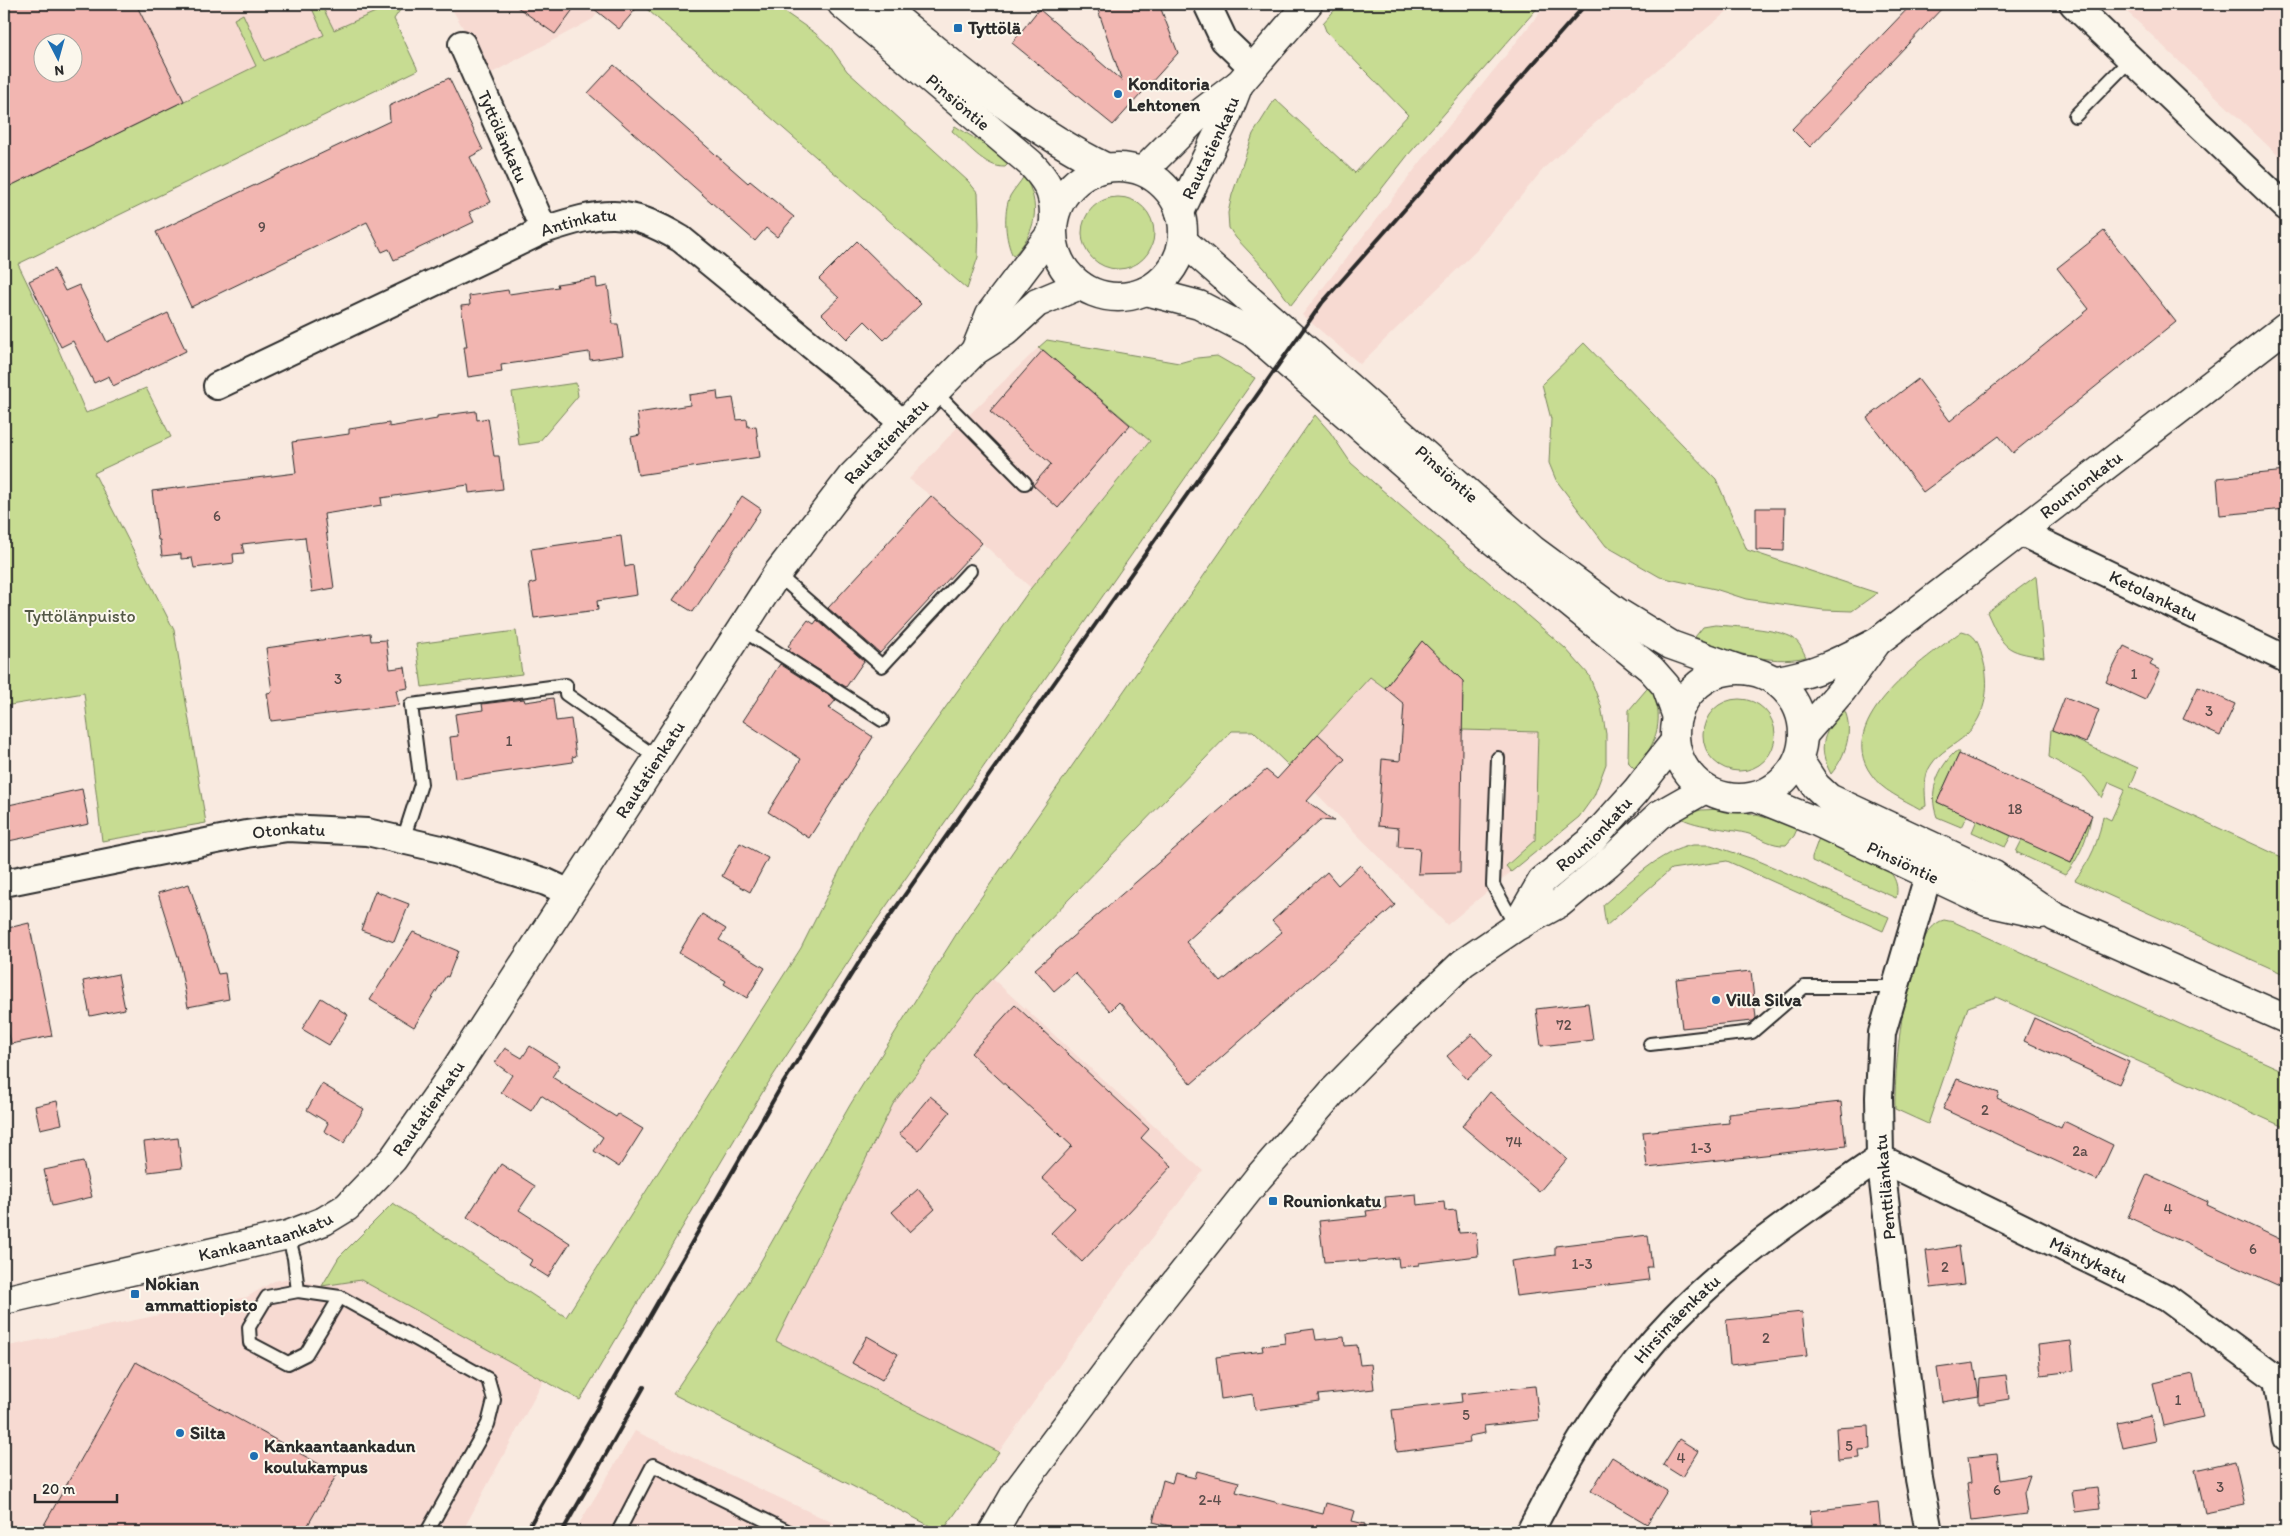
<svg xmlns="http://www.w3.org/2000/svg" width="2290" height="1536" font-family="Itim,sans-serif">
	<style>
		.built { fill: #f7dad2; fill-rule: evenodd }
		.green { fill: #c7dc92; stroke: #79845e }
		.building { fill: #f2b6b1; stroke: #2b2b2b; fill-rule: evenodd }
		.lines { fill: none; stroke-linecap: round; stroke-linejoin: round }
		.service-casing { stroke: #2b2b2b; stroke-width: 16 }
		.minor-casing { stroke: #2b2b2b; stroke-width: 30 }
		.tertiary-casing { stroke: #2b2b2b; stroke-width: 31 }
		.secondary-casing { stroke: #2b2b2b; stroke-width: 31 }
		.service { stroke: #fbf7ec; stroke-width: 12 }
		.minor { stroke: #fbf7ec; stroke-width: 26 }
		.tertiary { stroke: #fbf7ec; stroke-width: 28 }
		.secondary { stroke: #fbf7ec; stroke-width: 28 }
		.rail { stroke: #2b2b2b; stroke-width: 4 }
		.poi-dot { fill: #1f6fb2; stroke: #fbf7ec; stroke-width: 2 }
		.labels { text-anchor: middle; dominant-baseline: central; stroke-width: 4; stroke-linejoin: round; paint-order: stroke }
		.number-label { font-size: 15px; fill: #5d4e4c }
		.poi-label { font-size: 18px; font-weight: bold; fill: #2b2b2b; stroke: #fbf7ec; text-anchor: start }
		.street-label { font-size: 18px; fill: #2b2b2b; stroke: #fbf7ec }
		.park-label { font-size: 18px; fill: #525745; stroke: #fbf7ec }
	</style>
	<rect width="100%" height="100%" fill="#f9eae0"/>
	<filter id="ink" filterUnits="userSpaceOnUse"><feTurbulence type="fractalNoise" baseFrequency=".02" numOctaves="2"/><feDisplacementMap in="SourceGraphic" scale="10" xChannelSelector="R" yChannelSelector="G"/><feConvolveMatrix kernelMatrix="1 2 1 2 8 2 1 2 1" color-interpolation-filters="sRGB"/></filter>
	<g filter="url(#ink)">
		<g class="built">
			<path d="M 4,4 L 404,4 L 4,212 ZM 42,42 L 72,42 L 72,72 L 42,72 Z"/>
			<polygon points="449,4 605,4 593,19 490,74"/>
			<polygon points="1547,4 1736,4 1634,89 1545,167 1476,251 1360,364 1302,315 1436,142"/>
			<polygon points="2119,4 2286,4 2286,163"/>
			<polygon points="1038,348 1043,350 1150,441 1031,588 931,496 909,479 967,417"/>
			<polygon points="1422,641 1463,681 1462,730 1538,732 1535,840 1506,865 1511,872 1447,925 1289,766 1370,676 1385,688"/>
			<polygon points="993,979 1203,1171 1102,1304 999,1452 776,1341 893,1104 977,994"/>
			<polygon points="291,1278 322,1286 360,1279 544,1380 462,1532 4,1532 4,1347 247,1297 274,1281"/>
			<polygon points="635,1431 853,1532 574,1532"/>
		</g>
		<g class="green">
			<polygon points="310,4 321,4 334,30 380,10 377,4 404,4 394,19 418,70 18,264 50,330 86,413 146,388 171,437 94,473 174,630 206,823 102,841 84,693 4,706 4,189 256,66 234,19 243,14 264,61 324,35"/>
			<polygon points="641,4 773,4 815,33 830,47 847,71 968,181 978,193 979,223 978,257 967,289"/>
			<polygon points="1340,4 1541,4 1408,155 1291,305 1265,269 1236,238 1229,228 1228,213 1232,195 1253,134 1275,99 1355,173 1408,115 1326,31 1323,23"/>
			<path d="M 955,126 L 1005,157 L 1012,160 L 1005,167 C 985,168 966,143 952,131 Z"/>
			<path d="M 1024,176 C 1042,204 1036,234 1013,256 C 1005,240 1003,213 1010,196 C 1014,189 1020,183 1024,176 Z"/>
			<circle cx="1118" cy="233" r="36"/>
			<polygon points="1047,340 1179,363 1197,358 1217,356 1255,378 864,938 765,1088 580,1400 361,1280 322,1286 339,1257 393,1203 566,1317 801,948 865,820 1031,588 1150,441 1043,350 1038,348"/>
			<polygon points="1584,343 1716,479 1747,550 1877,593 1852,611 1823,610 1746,599 1715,589 1660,577 1606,546 1556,480 1549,463 1551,419 1542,384"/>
			<polygon points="576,383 578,396 539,442 519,445 512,392"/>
			<polygon points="1315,415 1330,432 1351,463 1565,648 1589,675 1601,706 1606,734 1606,764 1594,796 1579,817 1511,872 1506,866 1535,840 1538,732 1462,730 1463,681 1422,641 1385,688 1370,677 1289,766 1253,731 1232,731 977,994 893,1104 776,1341 999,1452 942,1532 673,1394 754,1273 850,1105 962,925"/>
			<path d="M 2036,576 L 2044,657 C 2005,652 2003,648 1987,612 Z"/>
			<path d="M 1715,625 C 1731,626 1780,629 1793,638 C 1800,643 1802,649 1806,657 C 1768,666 1729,651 1695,637 L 1703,627 Z"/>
			<polygon points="516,631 522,674 422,687 416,644"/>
			<path d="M 1962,631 C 1976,634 1979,644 1982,656 C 1991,683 1987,715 1966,735 C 1954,746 1940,751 1931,765 C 1923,776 1925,793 1926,806 L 1920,809 C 1903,799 1882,791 1871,774 C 1832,720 1927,657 1962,631 Z"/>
			<path d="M 1651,684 C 1665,720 1658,740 1636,770 L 1629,763 L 1628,758 L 1629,710 Z"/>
			<circle cx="1739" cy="735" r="36"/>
			<path d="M 1844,709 C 1854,730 1846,756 1831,774 C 1816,746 1824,731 1844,709 Z"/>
			<path d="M 2051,729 L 2138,768 L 2130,787 L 2286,859 L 2286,975 L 2075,880 C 2092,858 2098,843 2103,816 L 2111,820 L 2125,789 L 2109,782 L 2102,798 L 2085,777 L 2049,757 Z"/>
			<path d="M 1955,752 L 1960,752 L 1937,802 L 1967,815 L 1961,827 L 1937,817 C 1928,793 1937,769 1955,752 Z"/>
			<path d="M 1723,809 L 1753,814 L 1798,827 L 1794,836 L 1786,845 C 1772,846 1762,838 1749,834 C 1732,829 1688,826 1679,816 L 1701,810 Z"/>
			<path d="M 2091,818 C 2087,839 2079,859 2065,875 L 2016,852 L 2022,840 L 2071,863 Z"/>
			<polygon points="1977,820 2011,836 2005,847 1972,832"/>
			<path d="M 1820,835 C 1836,843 1885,862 1893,876 C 1897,883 1898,890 1896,898 L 1812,861 L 1812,857 Z"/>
			<path d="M 1693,845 L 1711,845 L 1759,861 L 1889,917 L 1883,931 L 1727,861 L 1671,869 L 1606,926 L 1603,905 C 1629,883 1659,851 1693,845 Z"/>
			<path d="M 1944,920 L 1954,922 L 2286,1072 L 2286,1128 L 1996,997 L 1968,1007 L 1928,1124 L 1895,1109 C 1894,1074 1904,929 1944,920 Z"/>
		</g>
		<g class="building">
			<path d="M 4,4 L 136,4 L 184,101 L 4,189 ZM 42,42 L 72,42 L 72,72 L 42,72 Z"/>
			<polygon points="513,4 577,4 555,34"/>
			<polygon points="588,4 640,4 619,29"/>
			<polygon points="1096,4 1159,4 1178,53 1113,125 1012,43 1039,9 1122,81"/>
			<polygon points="1912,4 1946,4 1810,147 1792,129"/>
			<polygon points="614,65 748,183 750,181 794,217 777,237 766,228 755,241 588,93"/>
			<polygon points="449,78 483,150 470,157 491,202 469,212 474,222 394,260 389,249 382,252 367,222 191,307 156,232 390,121 389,106"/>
			<polygon points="2104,231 2176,322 2013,453 1999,436 1923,492 1867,418 1918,379 1950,421 2089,309 2057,268"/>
			<polygon points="857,241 921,304 884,340 865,321 847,339 822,314 839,298 819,279"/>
			<polygon points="54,269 65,291 79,285 107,342 168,313 186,351 113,386 109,376 94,383 73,341 61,347 29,281"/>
			<polygon points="596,278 597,288 608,286 613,324 618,324 623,355 590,360 589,352 501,365 502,372 468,377 464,347 467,347 461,306 470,305 469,296 508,290 509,294 558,287 557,284"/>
			<polygon points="1043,350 1130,425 1058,508 1033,485 1051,464 990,411"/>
			<polygon points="717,391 718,400 733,398 737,420 747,419 748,427 756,426 760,457 638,475 631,437 640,435 637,413 690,405 689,395"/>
			<polygon points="476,411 477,420 488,418 494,456 499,456 503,489 469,493 468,485 381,498 382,505 324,514 334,588 312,592 305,537 242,544 244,553 233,554 234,563 194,568 192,558 181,559 181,554 162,556 160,540 158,540 152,491 296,473 292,442 349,434 349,429 389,423 389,427 437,419 437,416"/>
			<polygon points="2286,471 2286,509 2220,515 2217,478"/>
			<polygon points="742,496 761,509 693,612 673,600"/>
			<polygon points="931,496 982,543 880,653 828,608"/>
			<polygon points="1756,508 1785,508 1784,551 1756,550"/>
			<polygon points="621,536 625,567 633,565 637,595 597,601 598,610 534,618 529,584 536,582 531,549"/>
			<polygon points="808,620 814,624 817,620 864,661 846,687 789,651 791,648 788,646"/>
			<polygon points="370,633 371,641 386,640 390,669 405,667 408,688 396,690 399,705 271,721 267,693 272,692 266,648"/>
			<polygon points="1422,641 1463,681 1460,873 1418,874 1420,848 1398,847 1399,828 1378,826 1382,759 1400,761 1404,704 1385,688"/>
			<polygon points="2124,646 2153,660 2150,665 2160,670 2145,700 2106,682"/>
			<polygon points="780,664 836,700 829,708 873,737 809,838 768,812 801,759 743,721"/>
			<polygon points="2198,687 2235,704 2220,736 2183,719"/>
			<polygon points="2065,697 2099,710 2086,743 2052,730"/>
			<polygon points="553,698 556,721 571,719 576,756 572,757 573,762 455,779 450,737 458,736 455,714 483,710 482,704 524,699 525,702"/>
			<polygon points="1318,734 1345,759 1307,801 1334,821 1320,820 1186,942 1221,982 1282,932 1272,921 1327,872 1338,885 1360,865 1395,905 1191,1084 1119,1002 1110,1011 1075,973 1054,991 1035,969 1266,770 1277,779"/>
			<polygon points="1959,754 2092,815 2071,863 1937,802"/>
			<polygon points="82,789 89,824 4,842 4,806"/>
			<polygon points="740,843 768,858 750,892 722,876"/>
			<polygon points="189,884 218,974 225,973 229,999 188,1007 179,960 158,893"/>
			<polygon points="375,891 409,904 394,942 361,930"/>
			<polygon points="702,914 726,929 719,940 765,968 747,998 724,984 726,981 679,953"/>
			<polygon points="29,923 52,1036 11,1044 4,1009 4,929"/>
			<polygon points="413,932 458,951 448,977 446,976 414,1027 370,1000"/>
			<polygon points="1751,971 1756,1018 1753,1021 1682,1028 1676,979"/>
			<polygon points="118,974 125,1009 90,1016 83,981"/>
			<polygon points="321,998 348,1015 329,1045 302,1029"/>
			<polygon points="1588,1003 1593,1040 1541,1046 1536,1009"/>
			<polygon points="1015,1005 1149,1129 1141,1138 1172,1166 1082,1262 1051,1233 1075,1208 1042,1178 1072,1146 971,1053"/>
			<polygon points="2034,1018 2129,1062 2119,1084 2024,1041"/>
			<polygon points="1472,1034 1492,1056 1467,1079 1447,1056"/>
			<polygon points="530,1046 560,1065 552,1077 616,1117 618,1114 643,1129 619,1167 594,1151 603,1137 541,1095 531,1111 501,1092 512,1075 495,1063 505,1048 522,1058"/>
			<polygon points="1957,1079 1999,1093 1997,1098 2061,1128 2064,1121 2113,1145 2097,1180 1943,1109"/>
			<polygon points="322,1084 364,1109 344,1143 324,1131 328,1123 307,1110"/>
			<polygon points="1490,1092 1567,1159 1539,1192 1462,1126"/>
			<polygon points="930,1096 950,1112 919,1150 899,1134"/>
			<polygon points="57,1101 62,1124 40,1129 35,1106"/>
			<polygon points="1841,1102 1846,1146 1647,1168 1643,1132 1729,1123 1728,1114"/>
			<polygon points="178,1138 182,1168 148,1172 144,1142"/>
			<polygon points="83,1162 92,1197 52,1206 44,1170"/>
			<polygon points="501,1164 535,1186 519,1210 570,1243 548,1277 529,1265 532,1260 467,1217"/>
			<polygon points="2147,1174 2208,1202 2207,1205 2286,1242 2286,1289 2128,1217"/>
			<polygon points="918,1189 935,1209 910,1232 892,1212"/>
			<polygon points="1416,1194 1417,1205 1444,1202 1445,1211 1456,1210 1459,1233 1476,1232 1478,1256 1419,1263 1419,1265 1399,1267 1398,1258 1359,1262 1359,1260 1324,1262 1319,1221 1367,1216 1366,1211 1386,1208 1385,1197"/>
			<polygon points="1648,1235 1652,1267 1647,1267 1649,1280 1516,1296 1511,1261 1555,1255 1555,1246"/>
			<polygon points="1959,1246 1964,1284 1931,1288 1926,1251"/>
			<polygon points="1802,1312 1807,1356 1730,1365 1726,1320"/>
			<polygon points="1314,1329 1316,1340 1344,1337 1345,1346 1357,1345 1360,1365 1371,1364 1374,1389 1318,1395 1319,1401 1255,1410 1253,1394 1221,1399 1216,1357 1263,1351 1262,1346 1285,1343 1284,1333"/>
			<polygon points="867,1336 898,1354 882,1380 852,1363"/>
			<polygon points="2071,1341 2074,1371 2041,1375 2038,1345"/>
			<polygon points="136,1362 337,1474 304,1532 40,1532"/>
			<polygon points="1974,1363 1979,1396 1980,1378 2006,1375 2009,1399 1979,1404 1979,1396 1942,1402 1937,1368"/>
			<polygon points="2193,1374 2203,1417 2163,1426 2153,1383"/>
			<polygon points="1535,1386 1539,1420 1484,1426 1485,1433 1469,1436 1470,1443 1397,1452 1392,1410 1462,1402 1461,1394"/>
			<polygon points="2151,1416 2156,1441 2123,1448 2117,1423"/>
			<polygon points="1869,1426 1870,1449 1859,1450 1860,1458 1838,1460 1836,1428"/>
			<polygon points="1679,1439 1698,1451 1682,1477 1663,1465"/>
			<polygon points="1997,1454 2000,1480 2030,1475 2024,1493 2027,1514 1972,1521 1967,1484 1971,1483 1968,1457"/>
			<polygon points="1612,1457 1667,1491 1647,1524 1591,1491"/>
			<polygon points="2235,1461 2245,1505 2205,1513 2195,1470"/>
			<polygon points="1197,1471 1239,1482 1236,1492 1263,1499 1323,1514 1326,1503 1355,1511 1352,1521 1365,1524 1364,1532 1193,1532 1153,1522 1163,1480 1172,1483 1175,1473 1195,1478"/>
			<polygon points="2097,1488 2100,1509 2075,1512 2072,1491"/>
			<polygon points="1878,1503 1881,1532 1813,1532 1810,1511"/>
		</g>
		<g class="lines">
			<g class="service-casing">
				<g id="service">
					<polyline points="2075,116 2131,59"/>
					<polyline points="935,392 1025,483"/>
					<polyline points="777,574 882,666 970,571"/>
					<polyline points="741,629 882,720"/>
					<polyline points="1498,758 1493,885 1516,927"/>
					<polyline points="403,840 421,784 411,705 566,685 566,694 657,758"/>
					<polyline points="1650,1044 1752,1032 1804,987 1894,987"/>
					<polyline points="288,1235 294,1258 298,1291 340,1297 488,1379 494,1400 488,1424 427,1532"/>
					<polyline points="298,1291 267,1297 249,1327 250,1343 288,1363 306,1354 340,1297"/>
					<polyline points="618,1532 653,1465 789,1532"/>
				</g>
			</g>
			<g class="minor-casing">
				<g id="minor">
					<polyline points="1207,4 1224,40 1252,67"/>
					<polyline points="2073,4 2286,207"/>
					<path id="s1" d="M 462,44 L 544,230"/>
					<path id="s2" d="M 217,386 L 544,230 C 602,211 626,206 681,239 L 867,391 L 903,424"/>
					<path id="s3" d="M 2020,532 L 2286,659"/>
					<path id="s4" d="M 4,883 L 246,834 L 288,828 L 367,832 L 441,849 L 546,882 L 570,893"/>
					<path id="s5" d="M 1880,1158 L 2167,1298 L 2277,1379 L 2286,1383"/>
					<polyline points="2277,1379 2286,1438"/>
					<path id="s6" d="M 1530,1532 C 1568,1456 1614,1381 1674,1319 C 1734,1257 1809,1207 1880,1158"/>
					<polyline points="1929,1532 1919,1479 1880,1158 1879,1097 1882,1033 1928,876 1937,855"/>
				</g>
			</g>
			<g class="tertiary-casing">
				<g id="tertiary">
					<polyline points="1143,171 1203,111 1240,83 1308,4"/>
					<path id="s7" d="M 1180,212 L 1227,115 L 1239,84"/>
					<polyline points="975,351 990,314 1052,232"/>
					<path id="s8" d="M 4,1300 L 288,1235 L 324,1221 L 347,1207 L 393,1159 L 452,1075 L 777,574 L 852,476 L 975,351 L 1005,332 L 1037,303 L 1080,285"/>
				</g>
			</g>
			<g class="secondary-casing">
				<g id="secondary">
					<path id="s9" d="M 842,4 L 1030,163 C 1046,179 1054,192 1054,215"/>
					<path d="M 879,4 C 949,61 1023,127 1105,167"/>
					<circle cx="1118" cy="232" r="65"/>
					<path id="s10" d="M 1183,241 L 1533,550 L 1617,612 L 1671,645 L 1738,669"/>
					<polyline points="1146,291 1199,305 1253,333 1465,518 1651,669 1666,686 1677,717"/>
					<circle cx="1739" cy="734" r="64"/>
					<path id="s11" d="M 1776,680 C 1816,674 1842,660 1877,642 L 2286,327"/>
					<polyline points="1804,734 1843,689 1875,645"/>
					<polyline points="1799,760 1816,786 1829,798 1994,875 2055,917 2286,1019"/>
					<path id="s12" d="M 1756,797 L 1815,821 L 1987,902 L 2041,914"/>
					<path id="s13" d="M 1516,926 L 1542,881 L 1590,842 L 1636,791 L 1675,741"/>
					<polyline points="993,1532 1015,1494 1141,1326 1258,1178 1335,1089 1392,1031 1463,963 1516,927 1560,903 1608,863 1659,815 1705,789"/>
				</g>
			</g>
			<use href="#service" class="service"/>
			<use href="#minor" class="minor"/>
			<use href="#tertiary" class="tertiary"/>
			<use href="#secondary" class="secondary"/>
			<g class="rail">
				<polyline points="526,1532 782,1085 873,940 1322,303 1586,4"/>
				<polyline points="562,1532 644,1387"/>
			</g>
		</g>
	</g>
	<g class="poi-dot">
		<rect x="953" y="23" width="10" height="10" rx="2.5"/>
		<circle cx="1118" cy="94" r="5"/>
		<circle cx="1716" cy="1000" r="5"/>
		<rect x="1268" y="1196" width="10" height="10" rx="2.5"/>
		<rect x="130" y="1289" width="10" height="10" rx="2.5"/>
		<circle cx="180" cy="1433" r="5"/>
		<circle cx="254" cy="1456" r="5"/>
	</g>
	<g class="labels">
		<g class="number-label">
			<text x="262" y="227">9</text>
			<text x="217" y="516">6</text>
			<text x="2134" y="674">1</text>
			<text x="338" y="679">3</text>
			<text x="2209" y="711">3</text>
			<text x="509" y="741">1</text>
			<text x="2015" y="809">18</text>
			<text x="1564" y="1025">72</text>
			<text x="1985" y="1110">2</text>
			<text x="1514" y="1142">74</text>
			<text x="1701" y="1148">1-3</text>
			<text x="2080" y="1151">2a</text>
			<text x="2168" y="1209">4</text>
			<text x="2253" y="1249">6</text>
			<text x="1582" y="1264">1-3</text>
			<text x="1945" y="1267">2</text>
			<text x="1766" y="1338">2</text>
			<text x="2178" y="1400">1</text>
			<text x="1466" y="1415">5</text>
			<text x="1849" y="1446">5</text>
			<text x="1681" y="1458">4</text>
			<text x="2220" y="1487">3</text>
			<text x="1997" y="1490">6</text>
			<text x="1210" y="1500">2-4</text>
		</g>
		<g class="poi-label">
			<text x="968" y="28">Tyttölä</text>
			<text x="1128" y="84">Konditoria<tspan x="1128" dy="21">Lehtonen</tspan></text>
			<text x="1726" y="1000">Villa Silva</text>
			<text x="1283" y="1201">Rounionkatu</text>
			<text x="145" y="1284">Nokian<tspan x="145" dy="21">ammattiopisto</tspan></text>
			<text x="190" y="1433">Silta</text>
			<text x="264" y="1446">Kankaantaankadun<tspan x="264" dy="21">koulukampus</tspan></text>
		</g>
		<g class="street-label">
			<text stroke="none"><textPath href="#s9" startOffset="152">Pinsiöntie</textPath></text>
			<text stroke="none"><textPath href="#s1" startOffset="101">Tyttölänkatu</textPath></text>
			<text stroke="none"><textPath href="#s7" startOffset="71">Rautatienkatu</textPath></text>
			<text stroke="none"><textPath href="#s2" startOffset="398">Antinkatu</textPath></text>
			<text stroke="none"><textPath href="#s8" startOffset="1295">Rautatienkatu</textPath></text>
			<text stroke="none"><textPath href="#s10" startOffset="352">Pinsiöntie</textPath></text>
			<text stroke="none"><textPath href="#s11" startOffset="366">Rounionkatu</textPath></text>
			<text stroke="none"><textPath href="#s3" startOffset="148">Ketolankatu</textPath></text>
			<text stroke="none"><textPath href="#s8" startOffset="890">Rautatienkatu</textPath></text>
			<text stroke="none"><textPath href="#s4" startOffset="290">Otonkatu</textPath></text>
			<text stroke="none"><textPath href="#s13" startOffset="122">Rounionkatu</textPath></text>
			<text stroke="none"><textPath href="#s12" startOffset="161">Pinsiöntie</textPath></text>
			<text stroke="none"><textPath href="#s8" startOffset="485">Rautatienkatu</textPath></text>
			<text transform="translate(1885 1187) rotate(-95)">Penttilänkatu</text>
			<text stroke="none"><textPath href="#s8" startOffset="269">Kankaantaankatu</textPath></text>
			<text stroke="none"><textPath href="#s5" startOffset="232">Mäntykatu</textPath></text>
			<text stroke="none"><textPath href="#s6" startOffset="260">Hirsimäenkatu</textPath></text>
		</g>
		<g class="park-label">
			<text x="80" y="616">Tyttölänpuisto</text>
		</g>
	</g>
	<rect width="2290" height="1536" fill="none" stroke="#fbf7ec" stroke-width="20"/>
	<rect x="10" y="10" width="2270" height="1516" fill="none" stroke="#2b2b2b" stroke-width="2" filter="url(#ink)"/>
	<g transform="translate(58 58) rotate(174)"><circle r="24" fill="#fbf7ec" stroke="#a8a59f"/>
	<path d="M0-4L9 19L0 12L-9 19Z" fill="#1f6fb2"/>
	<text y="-8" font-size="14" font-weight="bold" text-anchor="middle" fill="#2b2b2b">N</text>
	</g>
	<path d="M35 1494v8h82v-8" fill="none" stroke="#2b2b2b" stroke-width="2.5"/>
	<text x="42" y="1494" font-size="15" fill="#2b2b2b" stroke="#fbf7ec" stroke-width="4" paint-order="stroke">20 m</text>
</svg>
